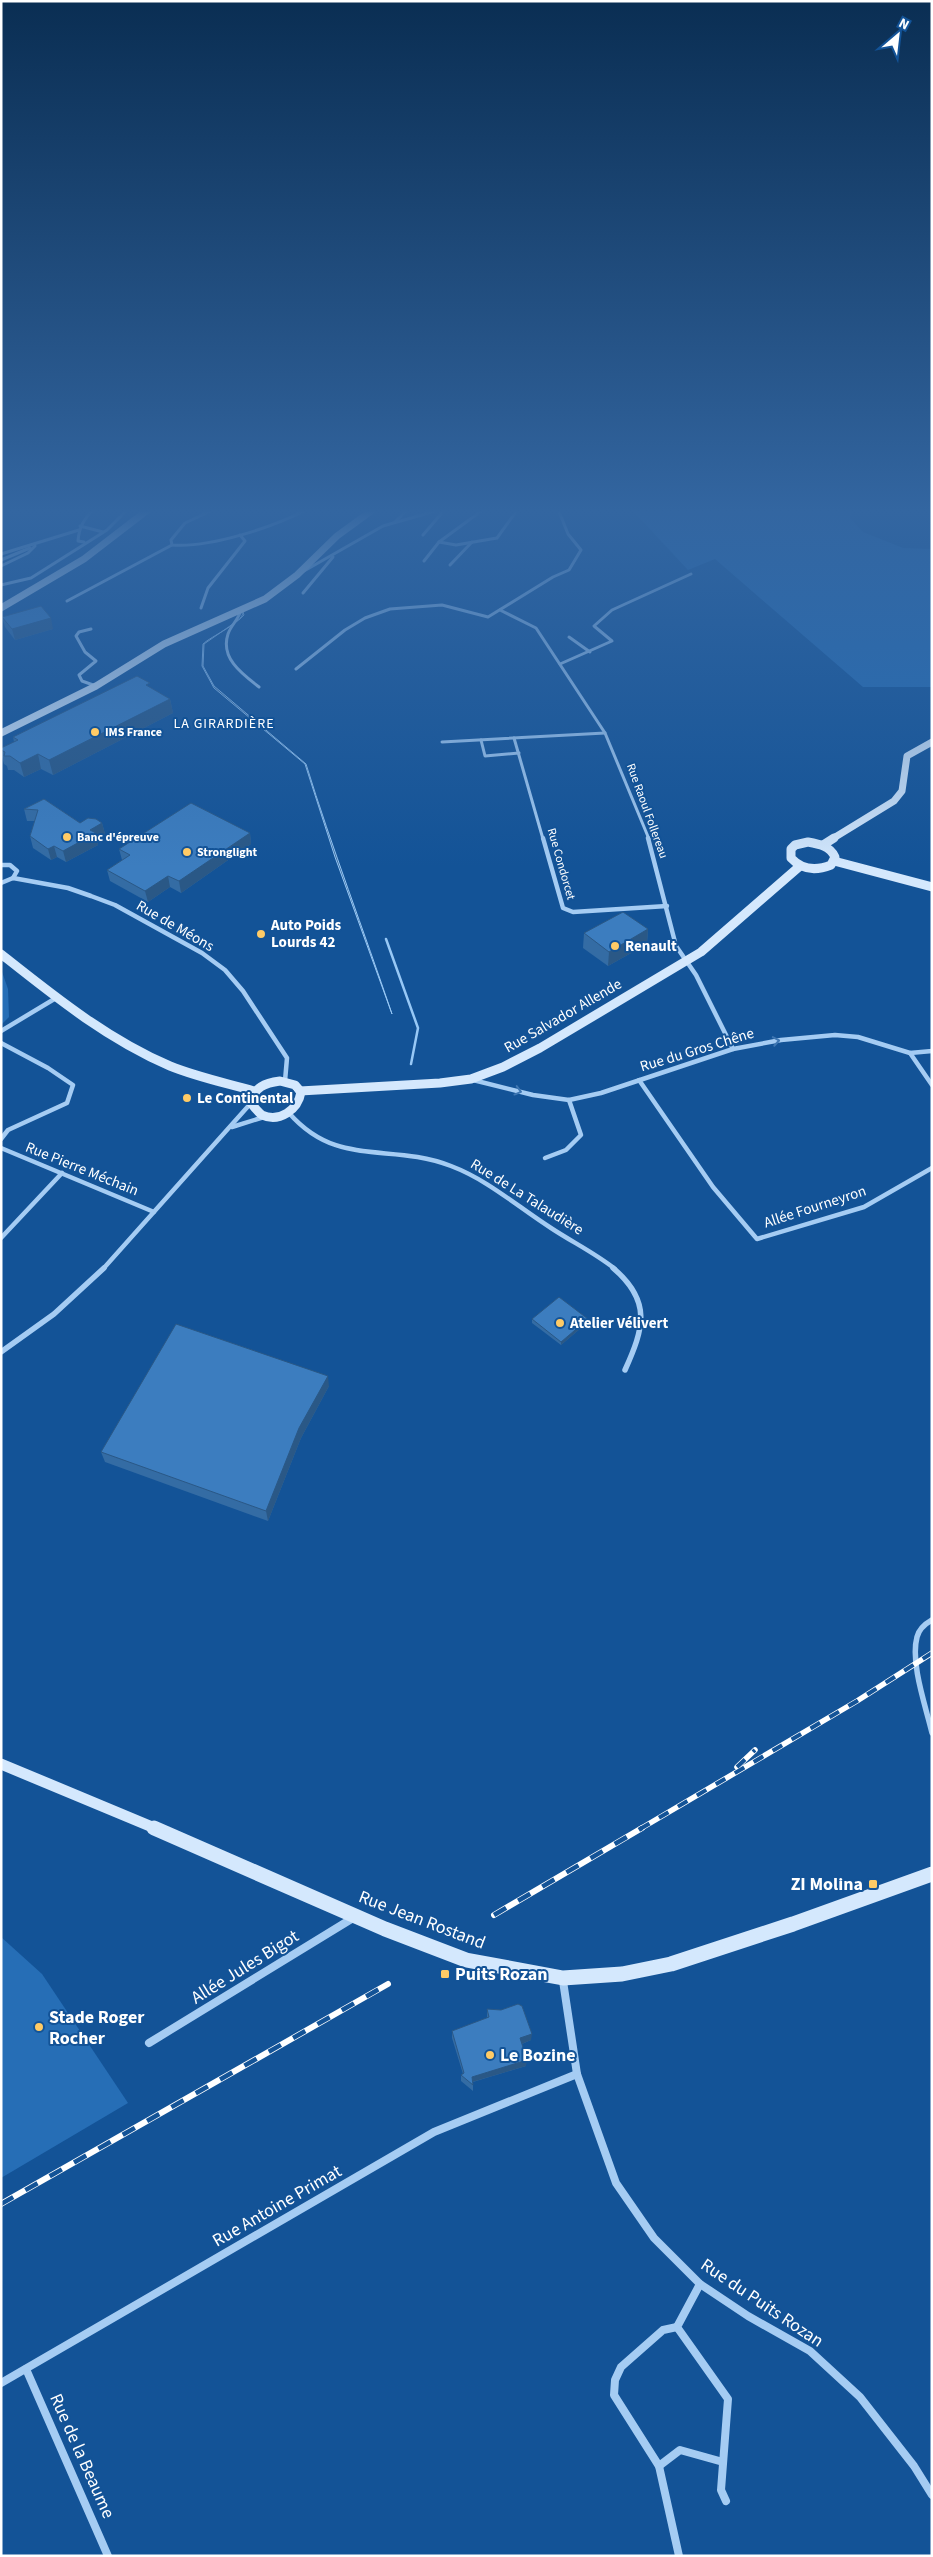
<svg xmlns="http://www.w3.org/2000/svg" width="933" height="2557" font-family="'Source Sans 3',sans-serif">
	<style>
		.green { fill: #266eb6 }
		.water { fill: #376597; stroke: #97c8f6 }
		.lines { fill: none; stroke-linecap: round; stroke-linejoin: round }
		.stream { stroke: #97c8f6; stroke-width: 2.5 }
		.street-far3 { stroke: #a5ccf3; stroke-width: 3 }
		.street-far2 { stroke: #a5ccf3; stroke-width: 4.5 }
		.street-far1 { stroke: #a5ccf3; stroke-width: 5.5 }
		.street { stroke: #a5ccf3; stroke-width: 8 }
		.secondary-far3 { stroke: #d4e8fd; stroke-width: 7 }
		.secondary-far2 { stroke: #d4e8fd; stroke-width: 9 }
		.secondary-far1 { stroke: #d4e8fd; stroke-width: 11 }
		.secondary { stroke: #d4e8fd; stroke-width: 15 }
		.rail-far1-casing { stroke: #fff; stroke-width: 5.5 }
		.rail-casing { stroke: #fff; stroke-width: 6 }
		.rail-far1 { stroke: #135397; stroke-width: 4; stroke-dasharray: 11; stroke-linecap: butt }
		.rail { stroke: #135397; stroke-width: 4.5; stroke-dasharray: 14; stroke-linecap: butt }
		.wall { fill: #346ca4 }
		.shaded-wall { fill: #2a5886 }
		.building { fill: #3c7dbf; stroke: #2a5886 }
		.oneway { stroke: #3f77b3 }
		.poi-dot { fill: #ffcb66; stroke: #135397; stroke-width: 2 }
		.labels { text-anchor: middle; dominant-baseline: central; stroke-width: 4; stroke-linejoin: round; paint-order: stroke }
		.far-poi-label { font-size: 12px; font-weight: bold; fill: #fff; stroke: #135397; text-anchor: start }
		.far-street-label { font-size: 12px; fill: #fff; stroke: #135397 }
		.far-neighbourhood-label { font-size: 14px; letter-spacing: 1px; fill: #fff; stroke: #135397 }
		.poi-label { font-size: 15px; font-weight: bold; fill: #fff; stroke: #135397; text-anchor: start }
		.street-label { font-size: 15px; fill: #fff; stroke: #135397 }
		.near-poi-label { font-size: 18px; font-weight: bold; fill: #fff; stroke: #135397; text-anchor: start }
		.near-street-label { font-size: 18px; fill: #fff; stroke: #135397 }
	</style>
	<rect width="100%" height="100%" fill="#135397"/>
	<g class="green">
		<polygon points="631,509 853,509 850,518 863,532 903,548 932,549 932,687 863,687 715,559 688,570"/>
		<polygon points="1,969 8,989 9,1017 1,1025"/>
		<polygon points="1,1937 42,1974 128,2103 1,2178"/>
	</g>
	<path class="water" d="M 243,612 L 244,615 L 240,619 L 204,644 L 203,666 L 214,686 L 306,764 C 332,848 364,931 392,1014 L 335,857 L 305,764 L 214,688 L 202,666 L 203,644 C 211,636 243,623 243,612 Z"/>
	<g class="lines">
		<polyline class="stream" points="386,939 418,1028 411,1064"/>
		<g class="street-far3">
			<path d="M 215,509 L 185,523 L 171,540 L 172,545 C 210,548 274,527 308,509"/>
			<polyline points="395,522 408,509"/>
			<polyline points="80,526 103,532"/>
			<polyline points="423,535 441,514 440,509"/>
			<path d="M 84,542 L 78,541 C 79,527 84,519 94,509"/>
			<polyline points="439,542 456,545 497,538 518,509"/>
			<polyline points="1,554 79,530"/>
			<polyline points="1,560 30,548"/>
			<polyline points="424,561 439,542 484,509"/>
			<polyline points="450,565 472,542"/>
			<polyline points="1,566 28,553 35,546"/>
			<polyline points="304,571 383,526 442,509"/>
			<polyline points="1,585 31,578 107,530 128,509"/>
			<polyline points="303,593 333,557"/>
			<polyline points="67,601 172,545"/>
			<polyline points="201,608 208,588 245,541 240,535"/>
			<path d="M 241,610 C 239,619 231,625 228,634 C 220,658 242,674 259,687"/>
			<polyline points="500,610 536,628 605,733 649,839"/>
			<polyline points="91,629 79,632 76,636 85,652 96,661 79,675 82,681 96,686"/>
			<polyline points="569,637 590,652"/>
			<polyline points="560,664 612,641 594,626 612,610 691,574"/>
			<polyline points="296,669 345,630 365,618 390,609 442,605 488,617 553,577 569,570 581,550 568,534 558,509"/>
			<polyline points="514,738 543,839"/>
			<polyline points="481,740 485,756 519,753"/>
			<polyline points="442,742 605,733"/>
		</g>
		<g class="street-far2">
			<polyline points="543,838 563,908 573,912 667,906"/>
			<polyline points="648,838 676,946 696,975 733,1049"/>
			<polyline points="1,865 10,865 17,871 13,878"/>
			<polyline points="1,883 13,878 68,888 91,896 115,905 202,953 225,970 243,991 287,1058 285,1081"/>
			<polyline points="1,1031 56,998"/>
			<polyline points="1,1043 48,1068 73,1085 67,1103 8,1130 1,1139"/>
			<polyline points="910,1053 932,1085"/>
			<polyline points="473,1080 533,1095 569,1100 601,1093 733,1049 781,1040 835,1035 858,1037 910,1053 932,1051"/>
			<polyline points="639,1080 713,1187 757,1239 864,1207 932,1168"/>
			<path d="M 289,1113 C 338,1169 390,1142 451,1166 C 488,1180 518,1207 551,1228 C 572,1242 595,1253 615,1269"/>
			<polyline points="232,1127 264,1117"/>
			<polyline points="1,1148 154,1212"/>
			<polyline points="545,1158 566,1150 581,1135 569,1100"/>
			<polyline points="1,1238 62,1173"/>
			<polyline points="103,1269 251,1103"/>
		</g>
		<g class="street-far1">
			<path d="M 613,1268 C 652,1301 644,1328 625,1370"/>
			<polyline points="1,1352 54,1314 104,1268"/>
			<path d="M 932,1620 C 925,1624 919,1629 917,1637 C 910,1663 926,1707 932,1733"/>
		</g>
		<g class="street">
			<polyline points="563,1981 577,2074 616,2183 654,2238 700,2284 748,2316 810,2351 860,2397 914,2466 932,2495"/>
			<polyline points="149,2043 353,1918"/>
			<polyline points="700,2284 677,2327 728,2399 721,2490 726,2501"/>
			<polyline points="677,2327 663,2330 621,2367 615,2380 614,2395 659,2466 679,2556"/>
			<polyline points="26,2369 108,2556"/>
			<polyline points="1,2383 434,2132 577,2074"/>
			<polyline points="659,2466 680,2450 723,2462"/>
		</g>
		<g class="secondary-far3">
			<polyline points="1,608 84,559 149,509"/>
			<polyline points="1,733 96,686 164,644 265,599 297,575 337,536 374,509"/>
			<polyline points="832,839 894,801 902,791 907,756 932,742"/>
		</g>
		<g class="secondary-far2">
			<path d="M 808,842 C 819,844 830,846 835,857 L 831,865 C 816,871 802,870 791,858 L 791,849 L 795,845 Z"/>
			<polyline points="823,845 834,838"/>
			<polyline points="834,861 932,887"/>
			<path d="M 1,954 C 54,996 107,1039 170,1066 C 197,1077 226,1083 254,1091"/>
			<path d="M 280,1081 L 295,1085 L 301,1092 C 298,1110 279,1123 262,1115 C 258,1112 254,1107 251,1103 C 254,1087 265,1083 280,1081 Z"/>
			<polyline points="300,1091 440,1083 471,1079 503,1067 540,1048 701,952 800,866"/>
		</g>
		<polyline class="secondary-far1" points="1,1764 157,1829"/>
		<polyline class="secondary" points="154,1828 385,1929 466,1960 563,1978 622,1974 671,1964 793,1924 932,1874"/>
		<g class="rail-far1-casing">
			<g id="rail-far1">
				<polyline points="737,1767 755,1750"/>
				<polyline points="640,1829 857,1701 932,1653"/>
			</g>
		</g>
		<g class="rail-casing">
			<g id="rail">
				<polyline points="494,1915 642,1828"/>
				<polyline points="1,2204 388,1984"/>
			</g>
		</g>
		<use href="#rail-far1" class="rail-far1"/>
		<use href="#rail" class="rail"/>
	</g>
	<g class="wall">
		<polygon points="2,617 53,629 15,640 5,627"/>
		<polygon points="151,688 170,699 173,713 53,775 41,769 24,777 14,770 8,770 7,766 4,764 1,754 1,748 14,742 13,737"/>
		<polygon points="44,799 80,823 102,823 105,834 97,838 98,845 66,862 57,857 51,860 33,848 30,836 35,821 27,821 24,809"/>
		<polygon points="250,833 251,844 181,893 170,887 148,902 110,881 107,870 122,860 119,849"/>
		<polygon points="648,929 647,944 608,966 583,948 584,933"/>
		<polygon points="532,1319 588,1319 588,1322 561,1345 532,1323"/>
		<polygon points="329,1386 301,1438 268,1521 105,1462 101,1452"/>
		<polygon points="487,2009 531,2040 522,2044 526,2066 473,2082 473,2091 461,2081 461,2075 463,2074 452,2038 452,2031 487,2018"/>
	</g>
	<g class="shaded-wall">
		<polygon points="51,618 53,629 15,640 12,629"/>
		<polygon points="170,699 173,713 53,775 49,760"/>
		<polygon points="38,754 41,769 24,777 20,763"/>
		<polygon points="102,823 105,834 97,838 98,845 66,862 63,851 90,830"/>
		<polygon points="250,833 251,844 181,893 179,881"/>
		<polygon points="54,846 57,857 51,860 48,849"/>
		<polygon points="168,876 170,887 148,902 145,891"/>
		<polygon points="648,929 647,944 608,966 609,952"/>
		<polygon points="588,1319 588,1322 561,1345 561,1342"/>
		<polygon points="328,1376 329,1386 301,1438 268,1521 266,1511 299,1428"/>
		<polygon points="532,2034 531,2040 519,2045 520,2038"/>
		<polygon points="527,2060 526,2066 472,2082 472,2077"/>
	</g>
	<g class="building">
		<polygon points="41,606 51,618 12,629 2,617"/>
		<polygon points="137,676 150,683 146,685 170,699 49,760 38,754 20,763 10,756 4,756 5,752 1,750 1,748 18,740 13,737"/>
		<polygon points="44,799 80,823 88,818 96,819 102,823 90,830 96,833 63,851 54,846 48,849 30,836 38,810 24,809"/>
		<polygon points="191,803 250,833 179,881 168,876 145,891 107,870 130,855 119,849"/>
		<polygon points="623,912 648,929 609,952 584,933"/>
		<polygon points="559,1297 588,1319 561,1342 532,1319"/>
		<polygon points="176,1324 328,1376 299,1428 266,1511 101,1452"/>
		<polygon points="518,2004 522,2006 532,2034 520,2038 527,2060 472,2077 473,2085 461,2075 464,2073 452,2031 489,2017 487,2009 501,2010"/>
	</g>
	<defs><path id="oneway-chevron" d="M-2-3.5L2.5 0L-2 3.5" fill="none" stroke-width="1.6" stroke-linecap="round" stroke-linejoin="round" transform="scale(1.25)"/></defs>
	<g class="oneway">
		<use href="#oneway-chevron" transform="translate(776 1041) rotate(-10)"/>
		<use href="#oneway-chevron" transform="translate(518 1091) rotate(15)"/>
	</g>
	<linearGradient id="sky" x2="0" y2="1"><stop stop-color="#0a2e53"/><stop offset="0.59" stop-color="#3366a1"/><stop offset="1" stop-color="#3366a1" stop-opacity="0"/></linearGradient>
	<rect width="933" height="867" fill="url(#sky)"/>
	<g class="poi-dot">
		<circle cx="95" cy="732" r="5"/>
		<circle cx="67" cy="837" r="5"/>
		<circle cx="187" cy="852" r="5"/>
		<circle cx="261" cy="934" r="5"/>
		<circle cx="615" cy="946" r="5"/>
		<circle cx="187" cy="1098" r="5"/>
		<circle cx="560" cy="1323" r="5"/>
		<rect x="868" y="1879" width="10" height="10" rx="2.5"/>
		<rect x="440" y="1969" width="10" height="10" rx="2.5"/>
		<circle cx="39" cy="2027" r="5"/>
		<circle cx="490" cy="2055" r="5"/>
	</g>
	<g class="labels">
		<g class="far-poi-label">
			<text x="105" y="732">IMS France</text>
			<text x="77" y="837">Banc d'épreuve</text>
			<text x="197" y="852">Stronglight</text>
		</g>
		<g class="far-street-label">
			<text transform="translate(647 811) rotate(70)">Rue Raoul Follereau</text>
			<text transform="translate(561 864) rotate(74)">Rue Condorcet</text>
		</g>
		<g class="far-neighbourhood-label">
			<text x="224" y="724">LA GIRARDIÈRE</text>
		</g>
		<g class="poi-label">
			<text x="271" y="925">Auto Poids<tspan x="271" dy="17">Lourds 42</tspan></text>
			<text x="625" y="946">Renault</text>
			<text x="197" y="1098">Le Continental</text>
			<text x="570" y="1323">Atelier Vélivert</text>
		</g>
		<g class="street-label">
			<text transform="translate(175 926) rotate(30)">Rue de Méons</text>
			<text transform="translate(563 1016) rotate(-30)">Rue Salvador Allende</text>
			<text transform="translate(697 1050) rotate(-17)">Rue du Gros Chêne</text>
			<text transform="translate(82 1169) rotate(22)">Rue Pierre Méchain</text>
			<text transform="translate(527 1197) rotate(32)">Rue de La Talaudière</text>
			<text transform="translate(815 1207) rotate(-18)">Allée Fourneyron</text>
		</g>
		<g class="near-poi-label">
			<text x="863" y="1884" text-anchor="end">ZI Molina</text>
			<text x="455" y="1974">Puits Rozan</text>
			<text x="49" y="2017">Stade Roger<tspan x="49" dy="21">Rocher</tspan></text>
			<text x="500" y="2055">Le Bozine</text>
		</g>
		<g class="near-street-label">
			<text transform="translate(422 1920) rotate(21)">Rue Jean Rostand</text>
			<text transform="translate(245 1967) rotate(-32)">Allée Jules Bigot</text>
			<text transform="translate(277 2206) rotate(-30)">Rue Antoine Primat</text>
			<text transform="translate(762 2303) rotate(34)">Rue du Puits Rozan</text>
			<text transform="translate(82 2456) rotate(66)">Rue de la Beaume</text>
		</g>
	</g>
	<rect width="933" height="2557" fill="none" stroke="#ffffff" stroke-width="5"/>
	<g transform="translate(898 35) rotate(28)" stroke="#135397" stroke-width="4" paint-order="stroke">
	<path d="M0-4L9 19L0 12L-9 19Z" fill="#ffffff"/>
	<text y="-8" font-size="14" font-weight="bold" text-anchor="middle" fill="#ffffff">N</text>
	</g>
</svg>
